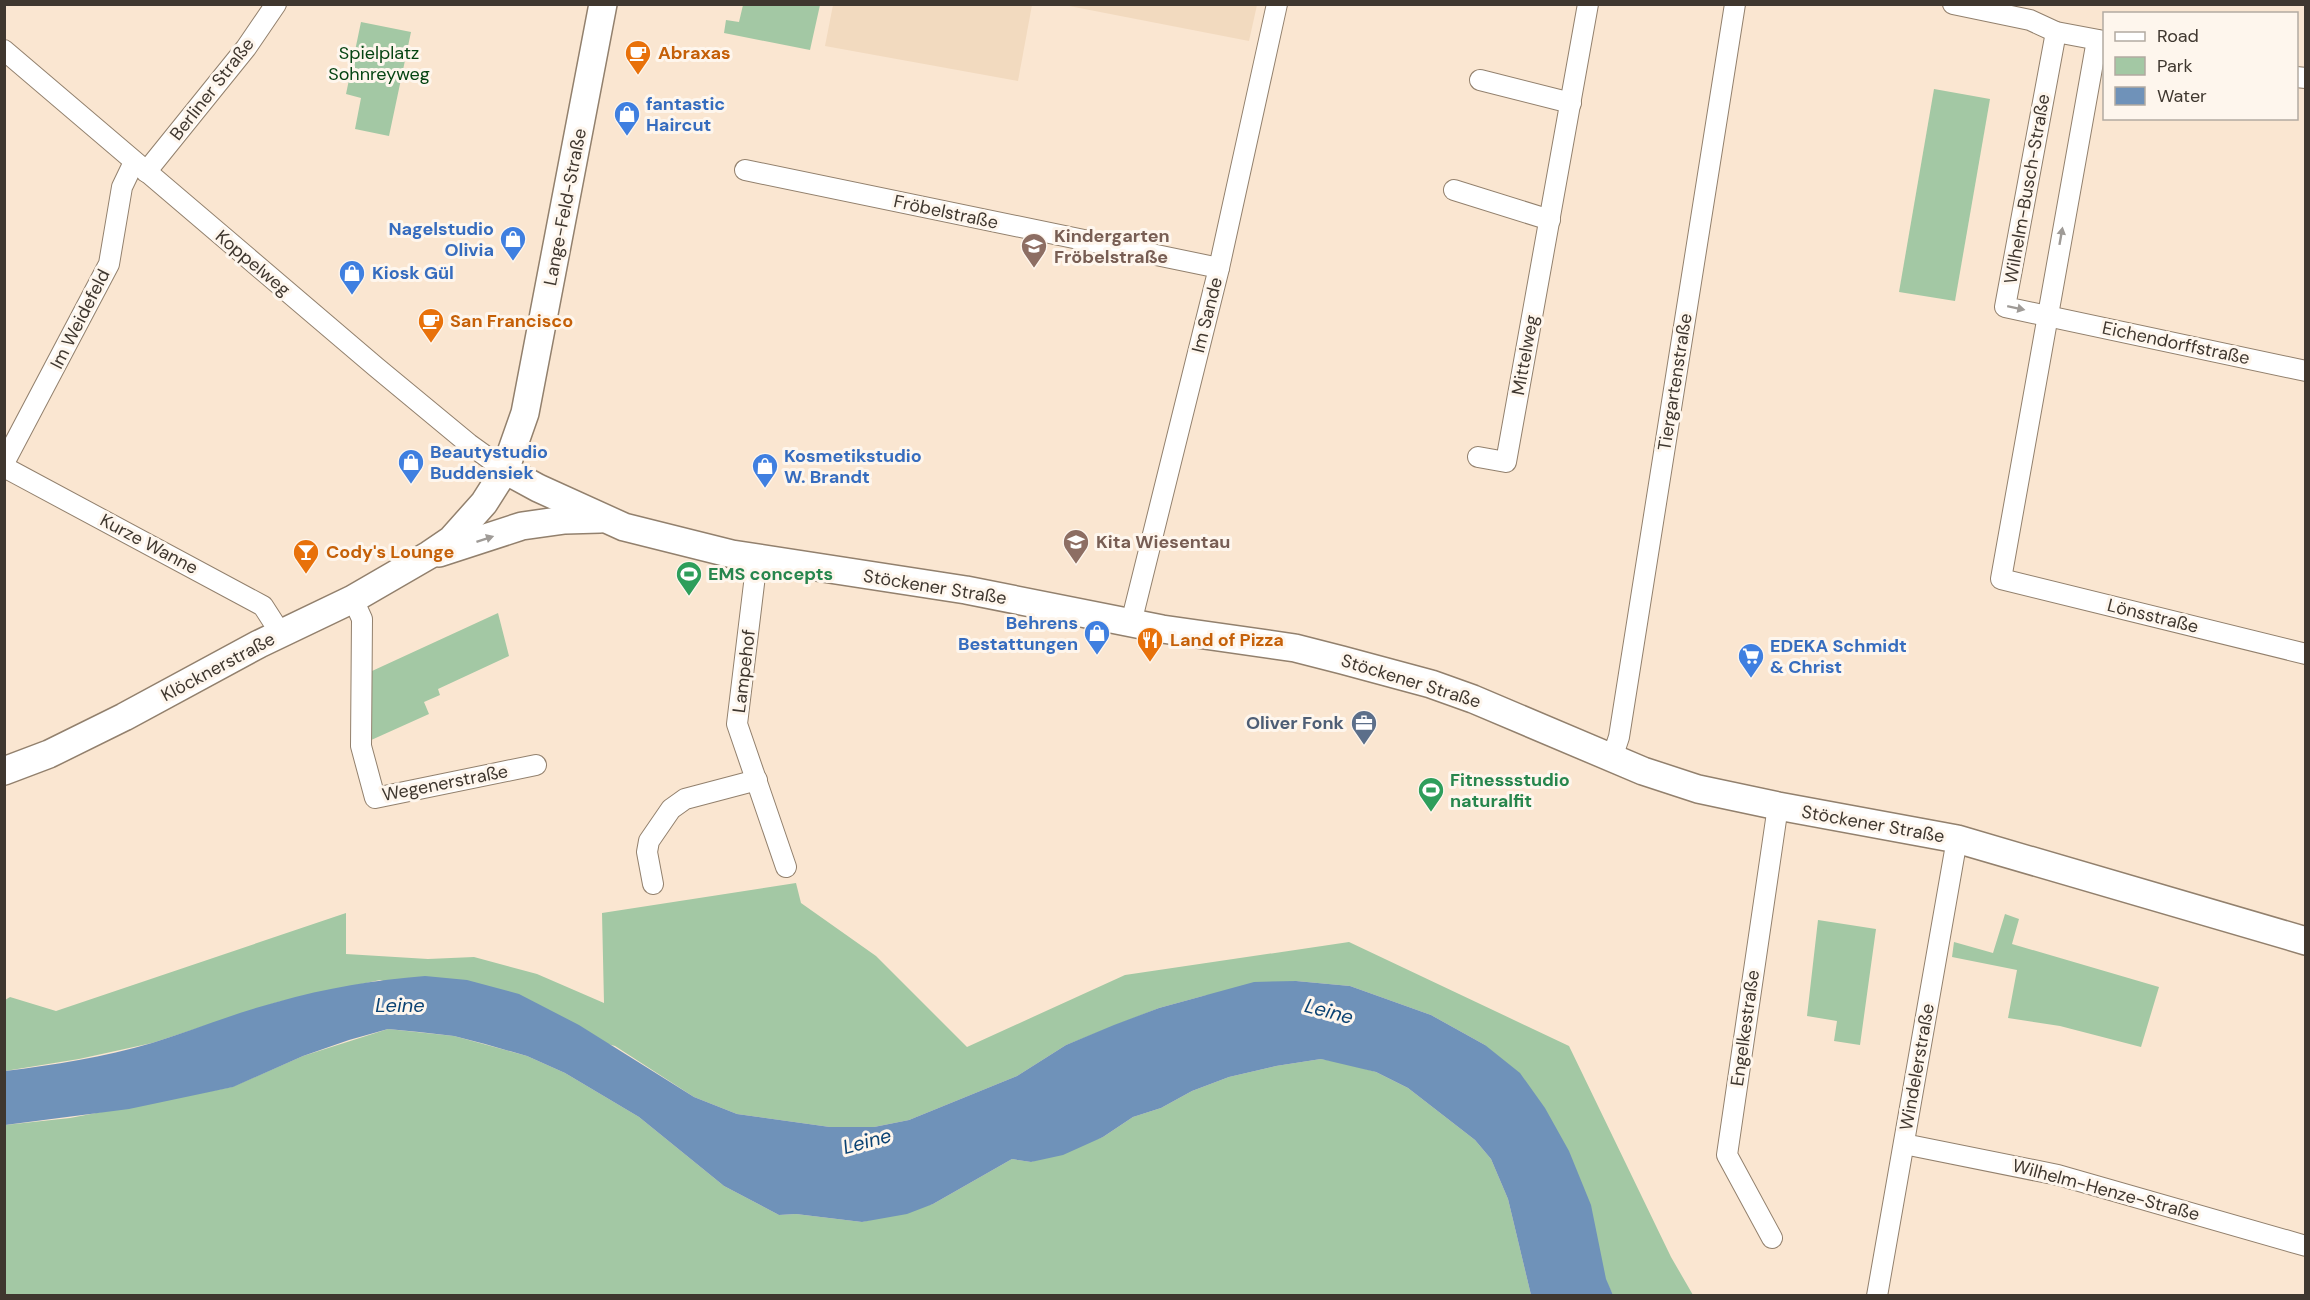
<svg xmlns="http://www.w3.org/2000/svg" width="2310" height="1300" font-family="'DM Sans',sans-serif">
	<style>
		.built { fill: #f2dabf }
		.green { fill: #a3c8a4 }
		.water { fill: #6f92b9 }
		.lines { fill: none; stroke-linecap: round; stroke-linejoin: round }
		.street-casing { stroke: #92806d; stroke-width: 22 }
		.secondary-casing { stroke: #92806d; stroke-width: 30 }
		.street { stroke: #fff; stroke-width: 20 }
		.secondary { stroke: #fff; stroke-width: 27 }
		.oneway { fill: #9f9b97 }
		.labels { text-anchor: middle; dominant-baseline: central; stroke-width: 6; stroke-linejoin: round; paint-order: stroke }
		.park-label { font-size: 18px; fill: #054412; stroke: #fef6ed }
		.food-label { font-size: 18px; font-weight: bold; fill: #c56008; stroke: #fef6ed; text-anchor: start }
		.street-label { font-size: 18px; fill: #3f372f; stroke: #fef6ed }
		.shop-label { font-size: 18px; font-weight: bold; fill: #366cbe; stroke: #fef6ed; text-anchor: start }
		.education-label { font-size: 18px; font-weight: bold; fill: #785e54; stroke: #fef6ed; text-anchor: start }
		.leisure-label { font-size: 18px; font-weight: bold; fill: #27864d; stroke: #fef6ed; text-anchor: start }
		.service-label { font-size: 18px; font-weight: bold; fill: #4e5e75; stroke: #fef6ed; text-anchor: end }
		.water-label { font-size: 20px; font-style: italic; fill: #0a4273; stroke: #fef6ed }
	</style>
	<rect width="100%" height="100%" fill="#fae6d1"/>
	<g class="built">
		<polygon points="833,5 1032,5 1018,81 825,46"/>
		<polygon points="1064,5 1257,5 1249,41"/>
	</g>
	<g class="green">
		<polygon points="743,5 820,5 810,50 724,33 726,20 739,22"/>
		<polygon points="361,22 411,32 389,136 355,129 361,98 346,94"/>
		<polygon points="1934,89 1990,99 1955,301 1899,292"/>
		<polygon points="498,613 509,656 438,689 440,695 424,702 429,714 369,741 372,671"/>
		<polygon points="796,883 801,903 876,956 967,1047 1125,975 1349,942 1569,1046 1671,1257 1693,1295 1613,1295 1485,1045 1431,1015 1350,986 1296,981 1203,996 1159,1008 1066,1045 1017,1076 909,1120 874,1127 830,1127 737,1114 694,1097 615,1046 380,980 278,1002 152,1043 79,1059 5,1071 5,1000 10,997 56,1011 346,913 346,954 428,959 474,957 537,974 604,1003 602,913"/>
		<polygon points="2005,914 2019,919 2012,944 2159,987 2141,1047 2060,1026 2008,1018 2017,970 1952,957 1954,942 1993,953"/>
		<polygon points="1818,920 1876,929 1860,1045 1834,1041 1837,1021 1807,1016"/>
		<polygon points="388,1029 454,1036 527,1056 565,1073 639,1117 724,1186 779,1215 796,1214 862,1222 933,1204 1012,1159 1031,1162 1103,1137 1133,1117 1161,1108 1192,1091 1229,1077 1276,1066 1321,1059 1345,1063 1376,1072 1408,1088 1475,1140 1491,1159 1508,1199 1531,1295 5,1296 5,1125 70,1118 232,1087 303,1056"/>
	</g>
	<path class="water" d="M 425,976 L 467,980 L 519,994 L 579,1025 L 694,1097 L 737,1114 L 830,1127 L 874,1127 L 909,1120 L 1017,1076 L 1066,1045 L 1114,1025 L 1159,1008 L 1254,982 L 1296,981 L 1350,986 L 1431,1015 L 1485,1045 L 1520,1073 L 1545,1108 L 1569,1151 L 1591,1205 L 1606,1279 L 1613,1295 L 1531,1295 L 1508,1199 L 1491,1159 L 1475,1140 L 1408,1088 L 1376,1072 L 1321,1059 L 1276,1066 L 1229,1077 L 1192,1091 L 1161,1108 L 1133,1117 L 1103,1137 L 1063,1155 L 1031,1162 L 1012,1159 L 933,1204 L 907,1214 L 862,1222 L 796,1214 L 779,1215 L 724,1186 L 639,1117 L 565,1073 L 527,1056 L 485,1044 L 454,1036 L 419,1032 L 388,1029 L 349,1040 L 303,1056 L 233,1087 L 129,1109 L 5,1125 L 5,1071 C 54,1065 104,1057 152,1043 C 194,1030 235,1013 277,1002 C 326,988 375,980 425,976 Z"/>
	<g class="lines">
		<g class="street-casing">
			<g id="street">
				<polyline points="1953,4 2030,20 2056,32 2104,41"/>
				<polyline points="2056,32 2005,307 2306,371"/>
				<polyline points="2097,40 2001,579 2306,654"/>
				<polyline points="4,50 376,367 469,444 505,470"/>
				<polyline points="2296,77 2306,78"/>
				<polyline points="1480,80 1571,103"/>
				<polyline points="745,170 1219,268"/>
				<polyline points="146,172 246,48 276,4"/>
				<polyline points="1454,190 1550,220"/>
				<polyline points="1478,457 1506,462 1588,4"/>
				<polyline points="4,463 109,264 122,187 134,162"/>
				<polyline points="4,467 263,606 281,634"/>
				<polyline points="757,559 737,724 786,867"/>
				<polyline points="353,599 362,619 361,746 375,798 536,765"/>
				<polyline points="1131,623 1219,268 1277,4"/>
				<polyline points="1612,758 1619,737 1735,4"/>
				<polyline points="653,884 647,852 649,841 671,809 685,799 757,780"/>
				<polyline points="1904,1144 2058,1175 2306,1246"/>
				<polyline points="1772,1238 1727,1155 1778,806"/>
				<polyline points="1877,1296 1957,839"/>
			</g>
		</g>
		<g class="secondary-casing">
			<g id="secondary">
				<polyline points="505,470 538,488 624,527 732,554 966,590 1162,629 1295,648 1342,660 1431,684 1473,699 1643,771 1698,789 1778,806 1957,839 2306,941"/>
				<polyline points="439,553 522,526 565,520 600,519"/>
				<polyline points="4,771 49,754 124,717 259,644 353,599 429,555 451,540 484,503 505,470 525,413 603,4"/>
			</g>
		</g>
		<use href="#street" class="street"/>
		<use href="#secondary" class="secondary"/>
	</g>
	<defs><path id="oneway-solid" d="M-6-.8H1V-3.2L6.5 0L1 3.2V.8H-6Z" transform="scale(1.5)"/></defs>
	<g class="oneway">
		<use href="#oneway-solid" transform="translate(2061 236) rotate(-80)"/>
		<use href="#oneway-solid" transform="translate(2016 308) rotate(12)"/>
		<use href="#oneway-solid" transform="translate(485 539) rotate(-18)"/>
	</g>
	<defs>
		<g id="cafe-pin" transform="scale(1.35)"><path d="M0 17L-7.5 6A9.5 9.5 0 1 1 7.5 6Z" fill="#e8710a" stroke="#fef6ed"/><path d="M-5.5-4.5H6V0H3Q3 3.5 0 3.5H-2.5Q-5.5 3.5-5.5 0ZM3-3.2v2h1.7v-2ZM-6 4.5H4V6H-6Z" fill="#fff"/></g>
		<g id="shop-pin" transform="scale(1.35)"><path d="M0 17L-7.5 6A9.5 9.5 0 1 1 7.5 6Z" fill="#3f7fe0" stroke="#fef6ed"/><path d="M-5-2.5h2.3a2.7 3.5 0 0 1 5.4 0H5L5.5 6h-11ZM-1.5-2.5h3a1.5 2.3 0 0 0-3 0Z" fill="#fff"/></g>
		<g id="school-pin" transform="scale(1.35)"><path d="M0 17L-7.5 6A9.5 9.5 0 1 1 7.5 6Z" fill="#8d6e63" stroke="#fef6ed"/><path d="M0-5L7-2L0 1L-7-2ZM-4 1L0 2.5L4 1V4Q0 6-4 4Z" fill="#fff"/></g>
		<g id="bar-pin" transform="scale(1.35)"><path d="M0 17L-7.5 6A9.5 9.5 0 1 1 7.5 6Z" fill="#e8710a" stroke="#fef6ed"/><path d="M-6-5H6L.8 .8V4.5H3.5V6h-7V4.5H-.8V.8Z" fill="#fff"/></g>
		<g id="stadium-pin" transform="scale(1.35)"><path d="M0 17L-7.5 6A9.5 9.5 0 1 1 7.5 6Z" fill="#2e9e5b" stroke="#fef6ed"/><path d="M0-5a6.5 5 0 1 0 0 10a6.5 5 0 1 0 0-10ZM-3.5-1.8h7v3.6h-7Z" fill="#fff"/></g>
		<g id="restaurant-pin" transform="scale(1.35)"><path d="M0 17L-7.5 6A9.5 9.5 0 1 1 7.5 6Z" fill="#e8710a" stroke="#fef6ed"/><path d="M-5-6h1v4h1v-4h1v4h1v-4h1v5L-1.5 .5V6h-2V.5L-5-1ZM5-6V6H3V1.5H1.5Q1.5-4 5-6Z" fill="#fff"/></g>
		<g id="supermarket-pin" transform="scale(1.35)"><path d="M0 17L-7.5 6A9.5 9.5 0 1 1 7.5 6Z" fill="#3f7fe0" stroke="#fef6ed"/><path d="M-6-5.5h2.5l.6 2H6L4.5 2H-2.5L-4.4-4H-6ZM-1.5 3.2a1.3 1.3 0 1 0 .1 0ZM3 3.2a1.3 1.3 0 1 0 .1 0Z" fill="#fff"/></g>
		<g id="office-pin" transform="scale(1.35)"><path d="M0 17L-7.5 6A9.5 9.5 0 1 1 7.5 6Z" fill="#5c6f8a" stroke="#fef6ed"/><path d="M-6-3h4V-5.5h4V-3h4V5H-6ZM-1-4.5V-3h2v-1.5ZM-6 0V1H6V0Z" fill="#fff"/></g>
	</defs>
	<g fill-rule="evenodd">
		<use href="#cafe-pin" x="638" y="53"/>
		<use href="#shop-pin" x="627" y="114"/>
		<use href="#shop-pin" x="513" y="239"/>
		<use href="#school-pin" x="1034" y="246"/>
		<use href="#shop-pin" x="352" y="273"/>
		<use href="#cafe-pin" x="431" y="321"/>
		<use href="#shop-pin" x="411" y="462"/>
		<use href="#shop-pin" x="765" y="466"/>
		<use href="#school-pin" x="1076" y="542"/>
		<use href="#bar-pin" x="306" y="552"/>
		<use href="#stadium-pin" x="689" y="574"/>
		<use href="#shop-pin" x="1097" y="633"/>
		<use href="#restaurant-pin" x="1150" y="640"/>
		<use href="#supermarket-pin" x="1751" y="656"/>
		<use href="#office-pin" x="1364" y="723"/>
		<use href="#stadium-pin" x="1431" y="790"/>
	</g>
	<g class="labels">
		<g class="park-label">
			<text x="379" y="53">Spielplatz<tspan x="379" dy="21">Sohnreyweg</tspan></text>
		</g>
		<g class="food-label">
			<text x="658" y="53">Abraxas</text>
			<text x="450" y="321">San Francisco</text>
			<text x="326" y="552">Cody's Lounge</text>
			<text x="1170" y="640">Land of Pizza</text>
		</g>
		<g class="street-label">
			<text transform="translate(212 89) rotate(-52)">Berliner Straße</text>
			<text transform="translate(2027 189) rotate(-80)">Wilhelm-Busch-Straße</text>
			<text transform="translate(565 207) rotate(-79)">Lange-Feld-Straße</text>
			<text transform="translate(946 212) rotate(12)">Fröbelstraße</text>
			<text transform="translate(253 263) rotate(40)">Koppelweg</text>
			<text transform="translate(1207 315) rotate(-76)">Im Sande</text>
			<text transform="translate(80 319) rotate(-63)">Im Weidefeld</text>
			<text transform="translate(2176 343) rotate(12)">Eichendorffstraße</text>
			<text transform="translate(1525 355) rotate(-80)">Mittelweg</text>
			<text transform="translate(1675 382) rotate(-81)">Tiergartenstraße</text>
			<text transform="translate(149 544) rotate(28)">Kurze Wanne</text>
			<text transform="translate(935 587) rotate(9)">Stöckener Straße</text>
			<text transform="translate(2153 616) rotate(14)">Lönsstraße</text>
			<text transform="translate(218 667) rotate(-28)">Klöcknerstraße</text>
			<text transform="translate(744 671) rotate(-83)">Lampehof</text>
			<text transform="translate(1411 681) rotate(17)">Stöckener Straße</text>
			<text transform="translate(445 783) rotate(-11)">Wegenerstraße</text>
			<text transform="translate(1873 824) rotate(10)">Stöckener Straße</text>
			<text transform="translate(1745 1028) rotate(-82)">Engelkestraße</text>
			<text transform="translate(1917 1067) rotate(-80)">Windelerstraße</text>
			<text transform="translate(2106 1190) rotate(15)">Wilhelm-Henze-Straße</text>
		</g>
		<g class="shop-label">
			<text x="646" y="104">fantastic<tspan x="646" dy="21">Haircut</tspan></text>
			<text x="494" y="229" text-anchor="end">Nagelstudio<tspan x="494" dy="21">Olivia</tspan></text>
			<text x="372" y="273">Kiosk Gül</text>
			<text x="430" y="452">Beautystudio<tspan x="430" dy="21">Buddensiek</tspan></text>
			<text x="784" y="456">Kosmetikstudio<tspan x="784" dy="21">W. Brandt</tspan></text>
			<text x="1078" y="623" text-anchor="end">Behrens<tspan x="1078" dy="21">Bestattungen</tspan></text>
			<text x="1770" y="646">EDEKA Schmidt<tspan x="1770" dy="21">&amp; Christ</tspan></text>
		</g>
		<g class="education-label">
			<text x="1054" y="236">Kindergarten<tspan x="1054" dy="21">Fröbelstraße</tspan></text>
			<text x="1096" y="542">Kita Wiesentau</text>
		</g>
		<g class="leisure-label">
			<text x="708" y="574">EMS concepts</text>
			<text x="1450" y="780">Fitnessstudio<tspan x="1450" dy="21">naturalfit</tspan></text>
		</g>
		<g class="service-label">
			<text x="1344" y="723">Oliver Fonk</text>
		</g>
		<g class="water-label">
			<text x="400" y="1005">Leine</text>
			<text transform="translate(1329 1011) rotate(15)">Leine</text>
			<text transform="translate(867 1141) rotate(-15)">Leine</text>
		</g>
	</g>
	<rect width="2310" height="1300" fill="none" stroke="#3f372f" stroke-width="12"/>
	<rect x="2103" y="12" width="195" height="108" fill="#fef6ed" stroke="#b2aaa1" stroke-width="1.5"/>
	<rect x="2115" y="32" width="30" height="9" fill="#ffffff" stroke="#b2aaa1" stroke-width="1.5"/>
	<text x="2157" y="42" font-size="18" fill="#3f372f">Road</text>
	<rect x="2115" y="57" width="30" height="18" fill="#a3c8a4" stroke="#b2aaa1" stroke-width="1.5"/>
	<text x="2157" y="72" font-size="18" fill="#3f372f">Park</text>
	<rect x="2115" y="87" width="30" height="18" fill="#6f92b9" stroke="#b2aaa1" stroke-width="1.5"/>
	<text x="2157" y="102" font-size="18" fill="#3f372f">Water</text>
</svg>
